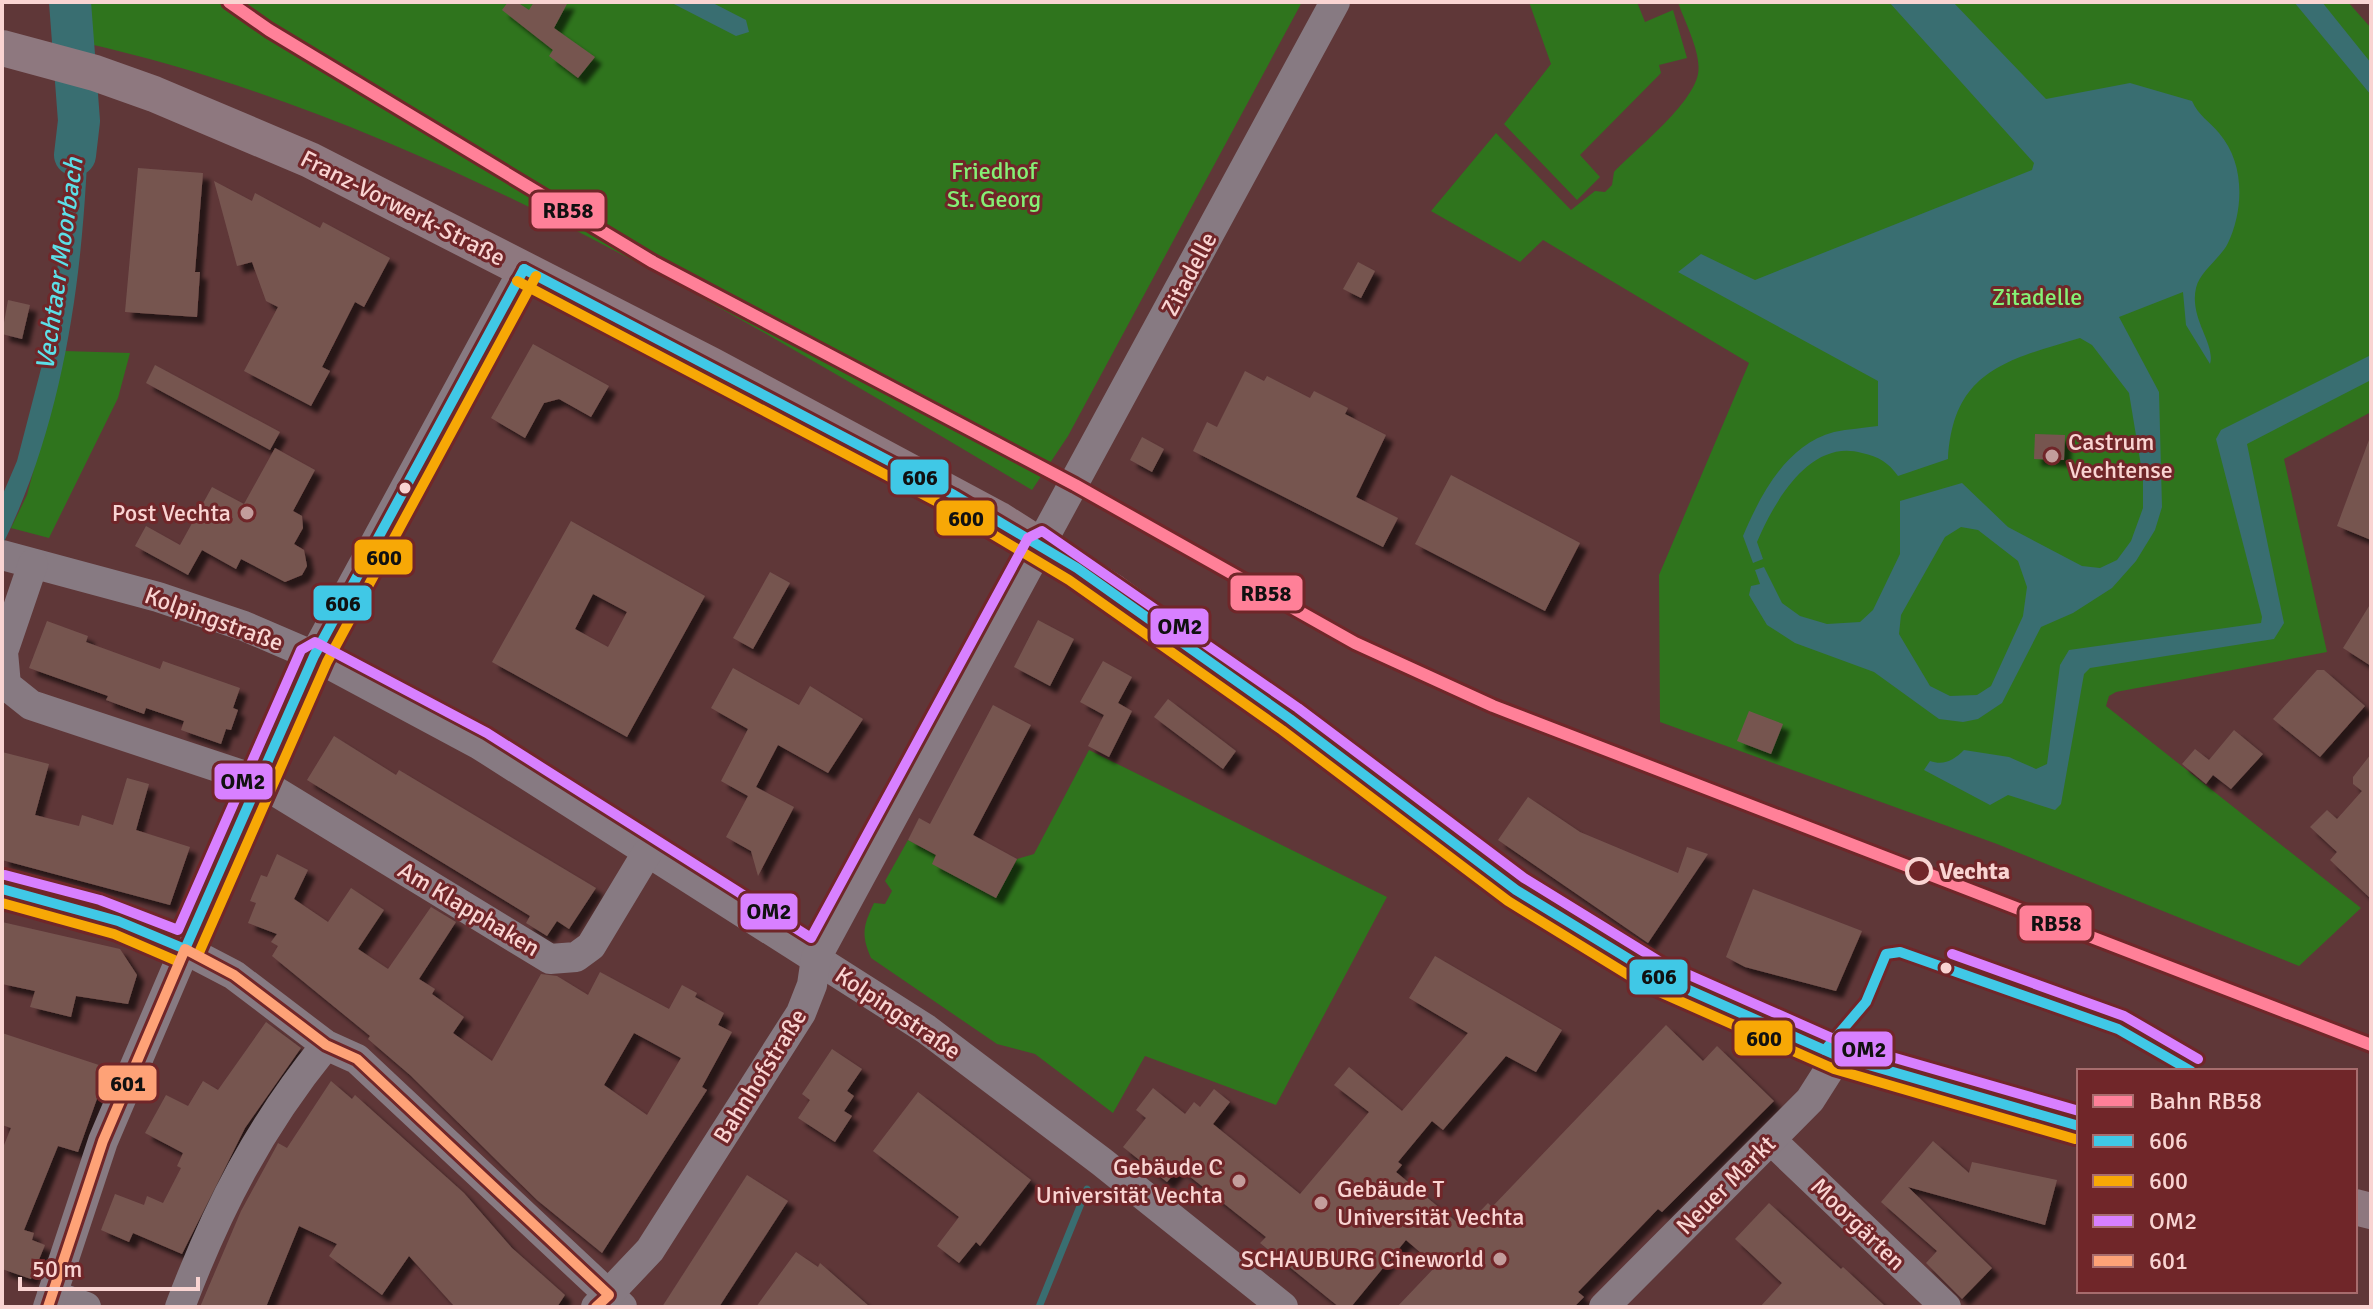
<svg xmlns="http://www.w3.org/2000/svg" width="2373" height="1309" font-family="Signika,sans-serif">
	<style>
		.green { fill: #2f741d }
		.water { fill: #396e71; fill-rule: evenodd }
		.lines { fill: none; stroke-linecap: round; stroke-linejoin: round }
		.stream { stroke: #396e71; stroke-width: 7 }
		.river { stroke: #396e71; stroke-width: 42 }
		.building { fill: #765550; fill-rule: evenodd; filter: url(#shadow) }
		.minor { stroke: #877a82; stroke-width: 30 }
		.major { stroke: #8e787f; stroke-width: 36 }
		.bus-1-casing { stroke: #702629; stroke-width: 16 }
		.bus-2-casing { stroke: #702629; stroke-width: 16 }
		.bus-3-casing { stroke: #702629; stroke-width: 16 }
		.bus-4-casing { stroke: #702629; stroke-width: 16 }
		.bus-1 { stroke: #40c8e6; stroke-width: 10 }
		.bus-2 { stroke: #f7a806; stroke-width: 10 }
		.bus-3 { stroke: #d880ff; stroke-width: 10 }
		.bus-4 { stroke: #fea277; stroke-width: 10 }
		.rail-1-casing { stroke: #702629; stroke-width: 18 }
		.rail-1 { stroke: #ff8098; stroke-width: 12 }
		.poi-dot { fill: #c39d9c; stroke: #702629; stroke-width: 3 }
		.bus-dot { fill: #f9d4d2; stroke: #702629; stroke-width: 3 }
		.stop-dot { fill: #702629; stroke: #f9d4d2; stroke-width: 4 }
		.labels { text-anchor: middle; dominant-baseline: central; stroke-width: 6; stroke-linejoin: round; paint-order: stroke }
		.park-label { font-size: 24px; fill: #85f075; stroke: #702629 }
		.street-label { font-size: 24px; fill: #f9d4d2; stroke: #702629 }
		.poi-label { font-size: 24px; fill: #f9d4d2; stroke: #702629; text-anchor: end }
		.stop-label { font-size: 24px; font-weight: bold; fill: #f9d4d2; stroke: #702629; text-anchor: start }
		.water-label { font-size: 26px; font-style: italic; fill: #5cdfe7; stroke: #702629 }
		.line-badge { stroke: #702629; stroke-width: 3 }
		.pale-badge-label { font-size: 22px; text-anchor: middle; font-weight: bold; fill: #111 }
	</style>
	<defs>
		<filter id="shadow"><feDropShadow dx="7" dy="7" stdDeviation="2" flood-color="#0009"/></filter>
	</defs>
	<rect width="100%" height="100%" fill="#5f3738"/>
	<g class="green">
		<path d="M 88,2 L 1302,2 L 1068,436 L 1032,490 C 737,316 422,119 85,43 Z"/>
		<polygon points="1529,2 1637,2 1645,22 1673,10 1687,58 1659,65 1661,73 1580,155 1600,177 1577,200 1504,124 1551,64"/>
		<path d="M 1678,2 L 2348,2 L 2371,28 L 2371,412 L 2284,459 L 2327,652 L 2116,692 L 2109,696 L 2106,706 L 2361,908 L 2299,966 L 1997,844 L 1660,722 L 1659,575 L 1749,363 L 1543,240 L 1520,262 L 1431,211 L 1496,133 L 1571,210 L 1595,191 L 1605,192 L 1612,185 L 1614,172 C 1636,149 1692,105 1698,74 C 1702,53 1684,21 1678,2 Z"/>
		<polygon points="65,351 130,353 118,398 49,538 11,528 27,495"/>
		<path d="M 1089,750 L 1387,897 L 1276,1105 L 1145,1056 L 1113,1113 L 1035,1054 L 997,1044 L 871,958 C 861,935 863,926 874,903 L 885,904 L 892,891 L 885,881 L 908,840 L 936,855 L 933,864 L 996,897 L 1017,859 L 1034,854 Z"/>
	</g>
	<g class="water">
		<polygon points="670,2 711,2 746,20 749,32 736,36"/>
		<path d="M 1889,2 L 1953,2 L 2046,99 L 2130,83 L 2192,101 C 2199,116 2209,121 2219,133 C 2245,163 2244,209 2228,243 C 2220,259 2200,271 2196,288 C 2189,319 2216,344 2210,364 L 2186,325 L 2183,292 L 2119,317 L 2159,392 L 2162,507 L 2155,530 L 2136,561 L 2112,588 L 2073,613 L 2041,627 L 2002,703 L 1978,719 L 1963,722 L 1939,719 L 1874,672 L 1795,643 L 1767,625 L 1749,595 L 1751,586 L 1760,584 L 1755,570 L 1764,567 L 1782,603 L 1800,616 L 1827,624 L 1860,622 L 1873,610 L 1900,554 L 1900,501 L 1962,483 L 2008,527 L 2082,566 L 2100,568 L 2117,560 L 2131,541 L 2143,508 L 2143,478 L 2129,393 L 2092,345 L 2080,338 C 2006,360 1953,371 1948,459 L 1898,476 C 1888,462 1879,457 1862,453 C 1810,438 1774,502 1757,542 L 1763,559 L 1753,563 L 1743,536 C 1761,494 1786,445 1834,432 C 1848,429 1864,428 1878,426 L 1878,381 L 1678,272 L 1701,254 L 1755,280 L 2032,170 L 2034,163 ZM 1961,527 L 1978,530 L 2018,561 L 2027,587 L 2023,616 L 1991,686 L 1977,695 L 1950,696 L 1930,686 L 1899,634 L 1901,615 L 1945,537 Z"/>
		<polygon points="2294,2 2322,2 2371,63 2371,95"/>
		<path d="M 70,98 L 89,104 C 86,253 69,411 2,546 L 2,496 L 17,461 L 49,338 L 66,197 Z"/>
		<path d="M 2371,355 L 2371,380 L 2247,444 L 2284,623 L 2274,639 L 2090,668 L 2084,674 L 2061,804 L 2055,810 L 2008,795 L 1990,805 L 1924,770 L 1930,761 C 1944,766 1954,760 1964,750 L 2009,757 L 2036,769 L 2047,764 L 2060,665 L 2069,650 L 2261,623 L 2262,617 L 2216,439 L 2221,430 Z"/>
	</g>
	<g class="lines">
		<polyline class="stream" points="1039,1307 1087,1189"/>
		<polyline class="river" points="70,2 79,121 75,155"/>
	</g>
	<g class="building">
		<polygon points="508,2 517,2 529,10 534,2 568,2 554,28 595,57 578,78 549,56 553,50 502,10"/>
		<polygon points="138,168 203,173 195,272 200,272 197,317 125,312"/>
		<polygon points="214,181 252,201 255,193 320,228 323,222 390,258 364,307 355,302 322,367 330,371 311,406 244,371 278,307 266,301 252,262 237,266"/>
		<polygon points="1358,262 1375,271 1361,298 1343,289"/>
		<polygon points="8,300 30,305 22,339 2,334"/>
		<polygon points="533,344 609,386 591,417 559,399 544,403 525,438 491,418"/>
		<polygon points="155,365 280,432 270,450 146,383"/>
		<polygon points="1245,371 1264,381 1267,376 1310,398 1314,391 1348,408 1345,414 1386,435 1356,497 1398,518 1383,547 1193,451 1207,422 1217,427"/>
		<polygon points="2035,434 2065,435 2064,460 2034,459"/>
		<polygon points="1142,437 1164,449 1152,472 1130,460"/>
		<polygon points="2369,440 2371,440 2371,540 2337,526"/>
		<polygon points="275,448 315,470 293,511 302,516 303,528 294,544 304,550 307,566 302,575 285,582 241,559 236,569 202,550 188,575 135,546 146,526 180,545 212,487 244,504"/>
		<polygon points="1451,475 1580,543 1545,611 1415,544"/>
		<path d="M 571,521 L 705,596 L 627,737 L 492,662 ZM 593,594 L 627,612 L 608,647 L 575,629 Z"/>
		<polygon points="770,572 790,583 753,649 733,638"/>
		<polygon points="2371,603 2371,666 2343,648"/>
		<polygon points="1038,620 1074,639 1050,686 1014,667"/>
		<polygon points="47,621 88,636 86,642 160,669 163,661 240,688 233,708 238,710 231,730 226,729 221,744 181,730 184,721 146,708 144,714 106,700 108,696 29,668"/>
		<polygon points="1103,661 1132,677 1118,703 1132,711 1109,757 1088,746 1104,715 1080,702"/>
		<polygon points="733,668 799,705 810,686 863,719 828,773 778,745 756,787 794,807 758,876 751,851 726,837 748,796 721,781 748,729 711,708"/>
		<polygon points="2317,670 2324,670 2365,706 2320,757 2273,719"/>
		<polygon points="1168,699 1236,751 1223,769 1154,717"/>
		<polygon points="993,705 1031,725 973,835 1017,859 996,898 932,864 936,855 908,840 919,818 930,824"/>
		<polygon points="1749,711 1783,724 1771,754 1737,741"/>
		<polygon points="2234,730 2263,754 2231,789 2213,775 2206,784 2182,764 2195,749 2209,760"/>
		<polygon points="334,736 396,775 399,770 596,888 569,929 557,921 547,936 526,923 530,916 307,780"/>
		<polygon points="2,752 49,764 35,815 79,826 82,815 113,825 127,778 149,784 136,830 190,847 170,905 2,860"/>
		<polygon points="2371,754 2371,899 2330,860 2337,852 2310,827 2327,810 2337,819 2362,791 2353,784 2353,777"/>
		<polygon points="1528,797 1580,832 1678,873 1687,847 1708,854 1648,943 1498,840"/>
		<path d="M 277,854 L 308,870 L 294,899 L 328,922 L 351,888 L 384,910 L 358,949 L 388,969 L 431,907 L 456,922 L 419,979 L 435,989 L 432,994 L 464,1017 L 453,1033 L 492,1061 L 541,974 L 557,976 L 588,995 L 600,972 L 669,1009 L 682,985 L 697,993 L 695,997 L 724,1013 L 718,1025 L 732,1032 L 702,1087 L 707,1090 L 602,1253 L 537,1200 L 410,1075 L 368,1039 L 370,1036 L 272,956 L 278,946 L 271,942 L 277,934 L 248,923 L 256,903 L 250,901 L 261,875 L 267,877 ZM 634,1033 L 681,1058 L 647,1115 L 604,1085 Z"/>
		<polygon points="1753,889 1862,931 1836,991 1745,967 1726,957"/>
		<polygon points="2,922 120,949 137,975 128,1004 76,996 71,1017 30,1007 35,991 2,984"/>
		<polygon points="1435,956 1562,1030 1536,1072 1506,1056 1443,1130 1432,1121 1398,1162 1402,1165 1396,1172 1464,1228 1488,1203 1492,1207 1666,1025 1703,1061 1717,1046 1774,1101 1662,1212 1658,1209 1578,1292 1584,1297 1574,1307 1397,1307 1436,1266 1406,1240 1351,1307 1339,1307 1260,1243 1266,1237 1179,1168 1167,1182 1123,1147 1146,1118 1136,1110 1153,1088 1185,1114 1194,1102 1200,1107 1214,1089 1230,1102 1213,1124 1300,1194 1369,1112 1334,1085 1349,1067 1402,1111 1468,1033 1409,998"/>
		<polygon points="266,1022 301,1048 245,1128 182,1254 133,1233 129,1242 101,1230 115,1194 144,1205 147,1196 163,1203 181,1168 177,1166 183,1153 145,1133 166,1095 188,1106 203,1081 218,1090"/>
		<polygon points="2,1033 108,1068 78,1152 58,1146 24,1230 34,1233 32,1240 45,1245 31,1279 2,1269 2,1150 11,1128 2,1125"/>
		<polygon points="832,1049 862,1069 847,1091 854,1096 844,1111 852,1116 835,1142 798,1118 810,1100 802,1094"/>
		<polygon points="331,1081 352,1099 355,1095 464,1193 512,1248 565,1295 557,1307 455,1307 409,1256 382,1295 329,1256 337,1244 299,1226 266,1307 200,1307 241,1211 276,1147 278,1143 287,1148"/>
		<polygon points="918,1092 1031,1180 980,1246 976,1242 959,1263 937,1246 959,1217 873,1151"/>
		<polygon points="1933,1141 1969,1173 1972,1162 2057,1180 2045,1225 1908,1187 1992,1268 1962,1299 1926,1263 1937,1251 1881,1202"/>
		<polygon points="747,1175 788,1201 719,1307 662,1307"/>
		<polygon points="1769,1203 1841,1269 1843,1267 1886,1307 1760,1307 1782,1283 1735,1239"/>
		<polygon points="796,1252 818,1267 820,1263 870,1307 756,1307"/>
	</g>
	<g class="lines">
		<g class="minor">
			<polyline points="2,555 158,597 244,626 314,656 480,745 926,1029 1102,1162 1283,1307"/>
			<polyline points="33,564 3,652 6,685 31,705 257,780 550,959 576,957 591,946 647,853"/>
			<polyline points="2,889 146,929 234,975 326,1045 357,1059 622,1307"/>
			<polyline points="1771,1140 1946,1307"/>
			<polyline points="52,1295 86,1307"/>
			<polyline points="48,1307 103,1141 257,780 314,656 524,269"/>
			<path d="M 180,1307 C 217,1209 259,1127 326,1045"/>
			<polyline points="596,1307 650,1250 801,1013 812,985 816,958 1335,2"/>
			<polyline points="1604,1307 1810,1100 1838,1056"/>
		</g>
		<g class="major">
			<polyline points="2,48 95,73 154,94 310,160 711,365 998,519 1113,592 1290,719 1516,890 1655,975 1838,1056 2079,1126"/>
			<polyline points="2355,1207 2371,1211"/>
		</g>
		<g class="bus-1-casing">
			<g id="bus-1">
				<polyline points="524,269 954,495 1077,568 1290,719 1516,890 1655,975 1838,1056 2079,1126"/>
				<polyline points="2,889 118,921 185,949"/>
				<polyline points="185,949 314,656 524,269"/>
				<polyline points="1825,1050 1866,1002 1886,954 1900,952 2118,1029 2191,1071"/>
			</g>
		</g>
		<g class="bus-2-casing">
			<g id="bus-2">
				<polyline points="517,281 947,507 1069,580 1282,730 1508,901 1648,987 1834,1069 2075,1139"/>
				<polyline points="2,903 114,934 179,962"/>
				<polyline points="198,955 327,662 536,276"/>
			</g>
		</g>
		<g class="bus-3-casing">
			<g id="bus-3">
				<polyline points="5,875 100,900 178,930 301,650 315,642 487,733 811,938 1028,538 1042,531 1298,708 1524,878 1662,963 1843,1043 2079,1111"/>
				<polyline points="1952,954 2124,1016 2198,1059"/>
			</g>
		</g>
		<g class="bus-4-casing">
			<polyline id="bus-4" points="48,1307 103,1141 185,949 234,975 326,1045 357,1059 609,1295 596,1307"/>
		</g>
		<use href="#bus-1" class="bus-1"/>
		<use href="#bus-2" class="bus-2"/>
		<use href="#bus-3" class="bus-3"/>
		<use href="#bus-4" class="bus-4"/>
		<g class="rail-1-casing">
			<polyline id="rail-1" points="229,2 269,30 653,262 1075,485 1355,643 1493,706 2371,1045"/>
		</g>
		<use href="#rail-1" class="rail-1"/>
	</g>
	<g class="poi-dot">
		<circle cx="2052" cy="456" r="8"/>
		<circle cx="247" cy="513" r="8"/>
		<circle cx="1239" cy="1181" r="8"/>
		<circle cx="1321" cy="1203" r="8"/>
		<circle cx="1500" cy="1259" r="8"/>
	</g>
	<g class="bus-dot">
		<circle cx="405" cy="488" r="7"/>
		<circle cx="1946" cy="968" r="7"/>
	</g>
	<circle class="stop-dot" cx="1919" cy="871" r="12"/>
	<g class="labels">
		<g class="park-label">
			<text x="994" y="171">Friedhof<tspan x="994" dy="28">St. Georg</tspan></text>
			<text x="2037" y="297">Zitadelle</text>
		</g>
		<g class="street-label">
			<text transform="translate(403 208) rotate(27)">Franz-Vorwerk-Straße</text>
			<text transform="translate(1189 274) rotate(-62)">Zitadelle</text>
			<text transform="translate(214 619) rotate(20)">Kolpingstraße</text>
			<text transform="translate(469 909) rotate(31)">Am Klapphaken</text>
			<text transform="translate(898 1013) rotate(34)">Kolpingstraße</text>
			<text transform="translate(760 1076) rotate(-58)">Bahnhofstraße</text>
			<text transform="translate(1726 1185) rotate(-45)">Neuer Markt</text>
			<text transform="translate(1858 1224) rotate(44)">Moorgärten</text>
		</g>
		<g class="poi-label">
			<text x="2068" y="442" text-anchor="start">Castrum<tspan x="2068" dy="28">Vechtense</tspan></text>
			<text x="231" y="513">Post Vechta</text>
			<text x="1223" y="1167">Gebäude C<tspan x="1223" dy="28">Universität Vechta</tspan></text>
			<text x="1337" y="1189" text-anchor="start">Gebäude T<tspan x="1337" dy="28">Universität Vechta</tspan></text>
			<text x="1484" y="1259">SCHAUBURG Cineworld</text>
		</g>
		<g class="stop-label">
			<text x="1939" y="871">Vechta</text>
		</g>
		<g class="water-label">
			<text transform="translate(60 264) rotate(-82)">Vechtaer Moorbach</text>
		</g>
	</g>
	<g class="line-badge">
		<rect x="530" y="191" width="76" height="39" rx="8" fill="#ff8098"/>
		<rect x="889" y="458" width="61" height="38" rx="8" fill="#40c8e6"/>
		<rect x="935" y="499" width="61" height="38" rx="8" fill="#f7a806"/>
		<rect x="353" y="538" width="61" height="38" rx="8" fill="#f7a806"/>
		<rect x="1229" y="574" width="75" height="38" rx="8" fill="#ff8098"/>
		<rect x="312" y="584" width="61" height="38" rx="8" fill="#40c8e6"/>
		<rect x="1149" y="607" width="61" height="39" rx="8" fill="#d880ff"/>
		<rect x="213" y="762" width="61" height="39" rx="8" fill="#d880ff"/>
		<rect x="739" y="892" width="60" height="39" rx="8" fill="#d880ff"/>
		<rect x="2018" y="904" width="75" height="38" rx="8" fill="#ff8098"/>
		<rect x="1628" y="958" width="61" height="38" rx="8" fill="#40c8e6"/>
		<rect x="1733" y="1019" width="61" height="38" rx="8" fill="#f7a806"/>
		<rect x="1833" y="1030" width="61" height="38" rx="8" fill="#d880ff"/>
		<rect x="97" y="1064" width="61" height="38" rx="8" fill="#fea277"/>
	</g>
	<g class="pale-badge-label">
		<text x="568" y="218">RB58</text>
		<text x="920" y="485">606</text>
		<text x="966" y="526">600</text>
		<text x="384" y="565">600</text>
		<text x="1266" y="601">RB58</text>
		<text x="343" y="611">606</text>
		<text x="1180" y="634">OM2</text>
		<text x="243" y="789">OM2</text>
		<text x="769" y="919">OM2</text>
		<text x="2056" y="931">RB58</text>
		<text x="1659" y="984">606</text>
		<text x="1764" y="1046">600</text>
		<text x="1864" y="1057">OM2</text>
		<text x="128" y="1091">601</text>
	</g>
	<rect width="2373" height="1309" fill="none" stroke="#f9d4d2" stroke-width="8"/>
	<rect x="2077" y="1069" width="280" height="224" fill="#702629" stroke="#a76c6d" stroke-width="2"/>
	<rect x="2093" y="1095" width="40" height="12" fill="#ff8098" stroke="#a76c6d" stroke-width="2"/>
	<text x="2149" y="1109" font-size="24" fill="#f9d4d2">Bahn RB58</text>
	<rect x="2093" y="1135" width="40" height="12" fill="#40c8e6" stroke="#a76c6d" stroke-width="2"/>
	<text x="2149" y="1149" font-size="24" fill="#f9d4d2">606</text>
	<rect x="2093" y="1175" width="40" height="12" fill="#f7a806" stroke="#a76c6d" stroke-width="2"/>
	<text x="2149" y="1189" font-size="24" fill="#f9d4d2">600</text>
	<rect x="2093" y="1215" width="40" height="12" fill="#d880ff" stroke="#a76c6d" stroke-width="2"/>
	<text x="2149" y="1229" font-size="24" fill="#f9d4d2">OM2</text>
	<rect x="2093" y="1255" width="40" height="12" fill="#fea277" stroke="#a76c6d" stroke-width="2"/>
	<text x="2149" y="1269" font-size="24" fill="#f9d4d2">601</text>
	<path d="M20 1277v12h178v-12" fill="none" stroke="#f9d4d2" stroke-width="4"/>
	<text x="32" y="1277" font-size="24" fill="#f9d4d2" stroke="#702629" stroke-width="6" paint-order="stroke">50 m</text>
</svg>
